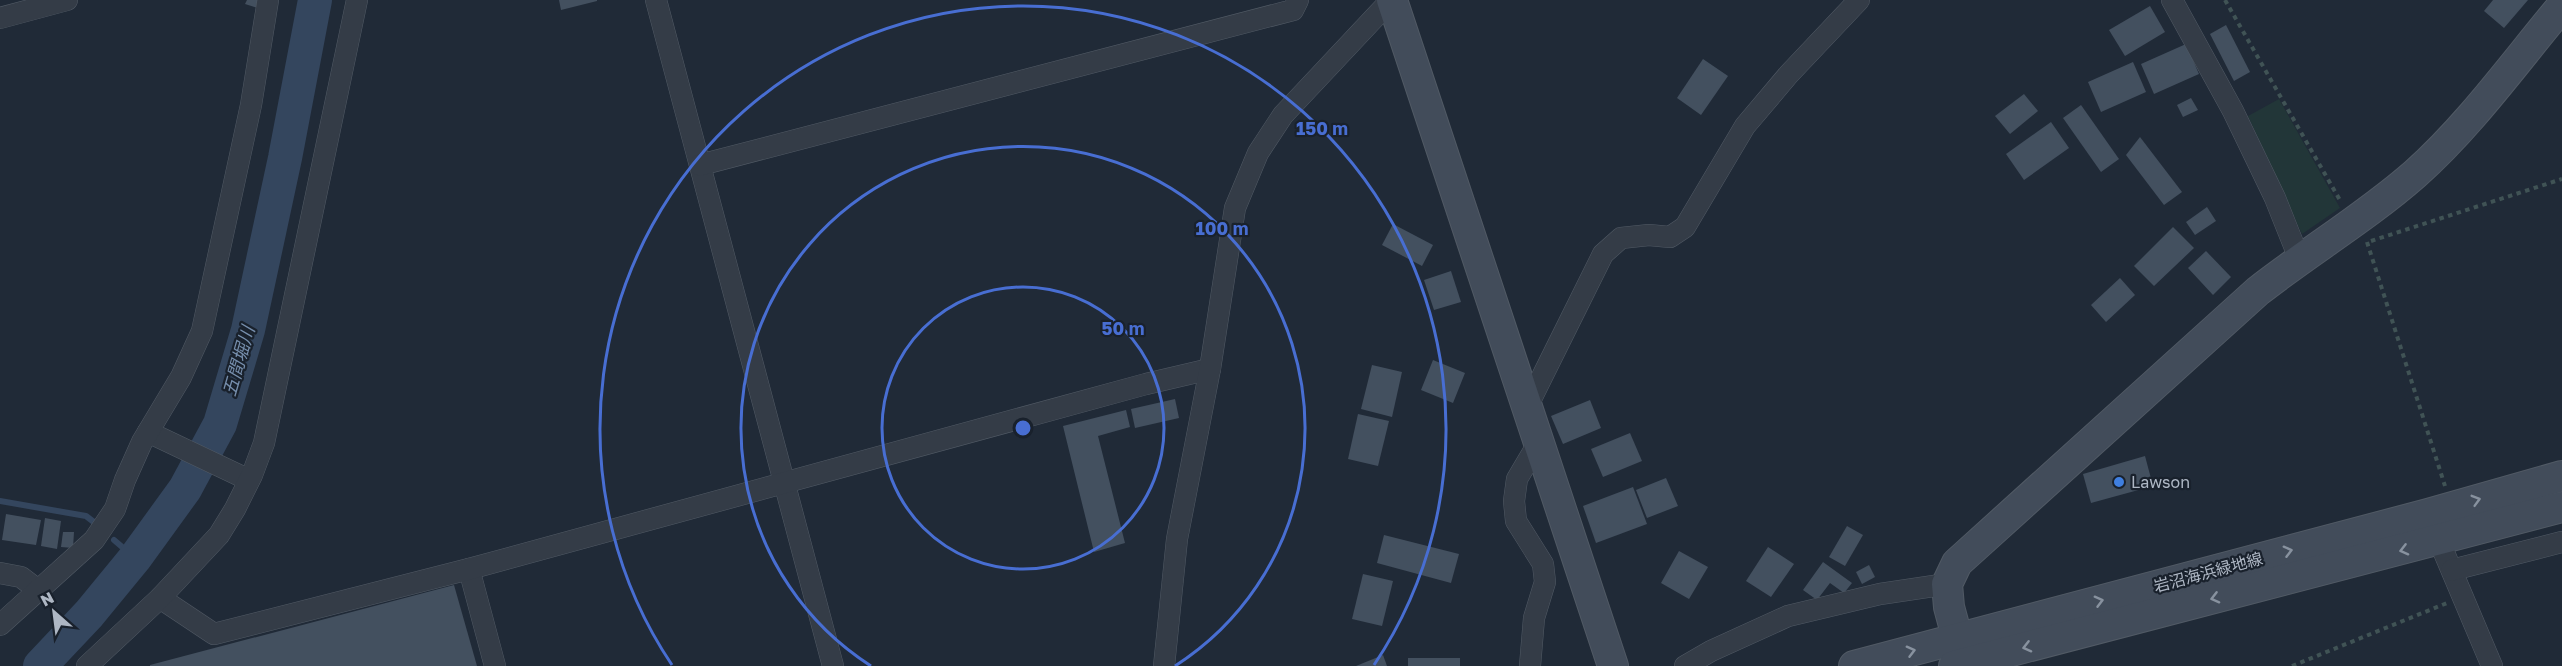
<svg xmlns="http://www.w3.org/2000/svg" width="2562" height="666" font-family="'Golos Text','Noto Sans JP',sans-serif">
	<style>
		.green { fill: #223638 }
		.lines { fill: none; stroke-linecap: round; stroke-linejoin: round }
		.stream { stroke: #34465e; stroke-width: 6 }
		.river { stroke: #34465e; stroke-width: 34 }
		.building { fill: #43505f }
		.street-casing { stroke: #515a65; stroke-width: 22 }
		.secondary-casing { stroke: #515a65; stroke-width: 32 }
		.path { stroke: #405355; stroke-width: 4; stroke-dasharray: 4.5 4.5; stroke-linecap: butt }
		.street { stroke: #343c47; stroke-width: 21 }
		.secondary { stroke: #424c5a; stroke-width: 30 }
		.oneway { stroke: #88929f }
		.ring { fill: none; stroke: #486ed2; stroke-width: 3 }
		.shop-dot { fill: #3f7fe0; stroke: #19212c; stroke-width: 2 }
		.labels { text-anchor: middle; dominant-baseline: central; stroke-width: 4.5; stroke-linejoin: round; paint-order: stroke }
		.poi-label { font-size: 16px; fill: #aeb7c4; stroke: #19212c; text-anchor: start }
		.street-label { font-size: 16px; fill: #aeb7c4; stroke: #19212c }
		.water-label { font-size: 18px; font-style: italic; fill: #768eac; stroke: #19212c }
		.centre { fill: #486ed2; stroke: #19212c; stroke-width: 3 }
		.ring-label { font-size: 18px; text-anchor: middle; font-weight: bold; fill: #486ed2; stroke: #19212c; stroke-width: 4.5; stroke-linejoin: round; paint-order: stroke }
	</style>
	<rect width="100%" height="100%" fill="#202a37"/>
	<polygon class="green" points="2279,99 2340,208 2302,234 2248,116"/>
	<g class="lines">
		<g class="stream">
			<polyline points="0,501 86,516 99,526"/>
			<polyline points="114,540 135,558"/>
		</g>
		<polyline class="river" points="40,666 89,614 135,558 185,489 220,424 248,330 285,158 315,0"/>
	</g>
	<g class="building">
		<polygon points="247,0 260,0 258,8 245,4"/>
		<polygon points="559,0 597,0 597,1 561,10"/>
		<polygon points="2493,0 2528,0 2504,28 2484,11"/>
		<polygon points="2150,6 2165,32 2125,56 2109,30"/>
		<polygon points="2226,25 2250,72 2234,81 2210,34"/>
		<polygon points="2186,44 2199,74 2154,94 2141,64"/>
		<polygon points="1703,59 1728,76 1701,115 1677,98"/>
		<polygon points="2133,62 2146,92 2101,112 2088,82"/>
		<polygon points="2024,94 2038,111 2010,134 1995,116"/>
		<polygon points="2191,98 2198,110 2183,117 2177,105"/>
		<polygon points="2081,105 2119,159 2101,172 2063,118"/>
		<polygon points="2051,122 2069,148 2024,180 2006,154"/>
		<polygon points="2140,137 2182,192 2164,205 2126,155"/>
		<polygon points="2207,207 2216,221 2195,235 2186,222"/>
		<polygon points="1393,224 1433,245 1422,266 1382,245"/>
		<polygon points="2173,227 2194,248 2154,286 2134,266"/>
		<polygon points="2206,251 2231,277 2213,295 2188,268"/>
		<polygon points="1451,271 1461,302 1434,310 1424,280"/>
		<polygon points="2120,278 2135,295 2106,322 2091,305"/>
		<polygon points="1433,360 1465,373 1453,403 1421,390"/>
		<polygon points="1372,365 1402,372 1392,417 1361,409"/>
		<polygon points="1175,399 1179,418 1135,428 1131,409"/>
		<polygon points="1590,400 1601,428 1563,444 1551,416"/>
		<polygon points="1126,410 1130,427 1098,436 1125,543 1094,552 1063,426"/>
		<polygon points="1358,414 1389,421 1378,466 1348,459"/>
		<polygon points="1630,433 1642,461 1603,477 1591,449"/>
		<polygon points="2145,456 2153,486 2091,503 2083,474"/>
		<polygon points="1666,478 1678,506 1647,518 1636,490"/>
		<polygon points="1633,487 1647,524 1596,543 1583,506"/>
		<polygon points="6,514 41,520 36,545 2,540"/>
		<polygon points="45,518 61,521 57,549 41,546"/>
		<polygon points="1847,526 1863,535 1845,566 1829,557"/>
		<polygon points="63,532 74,532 73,548 61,547"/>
		<polygon points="1384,535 1459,554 1451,583 1377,563"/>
		<polygon points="1768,547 1794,564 1771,597 1746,581"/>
		<polygon points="1679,551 1708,567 1689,599 1661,583"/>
		<polygon points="1823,562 1852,583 1844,593 1830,583 1817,600 1803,590"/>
		<polygon points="1869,565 1875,577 1862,584 1856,572"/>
		<polygon points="1363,574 1393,581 1382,626 1352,619"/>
		<polygon points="454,585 477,666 150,666 150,665"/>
		<polygon points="1383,655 1387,666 1356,666"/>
		<rect x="1408" y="658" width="52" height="8"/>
	</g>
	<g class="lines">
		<g class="street-casing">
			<g id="street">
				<polyline points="656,0 833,666"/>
				<polyline points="2172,0 2233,111 2275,198 2299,258"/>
				<polyline points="0,18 67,0"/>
				<polyline points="700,165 1293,10 1298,0"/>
				<polyline points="1528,405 1603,254 1621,238 1649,235 1670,237 1685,227 1745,126 1789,74 1859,0"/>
				<polyline points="148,432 249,480"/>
				<polyline points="2434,529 2492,666"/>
				<polyline points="469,569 495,666"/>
				<polyline points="2452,570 2562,542"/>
				<polyline points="0,573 21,577 38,590"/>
				<polyline points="160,598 214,634 469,569 1146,384 1210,369"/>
				<polyline points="0,625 94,540 115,509 125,480 142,442 181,377 202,331 251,105 268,0"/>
				<polyline points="87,666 160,598 219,535 235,509 252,475 264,443 357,0"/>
				<polyline points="1164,666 1177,539 1210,369 1235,208 1258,153 1283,115 1391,0"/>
				<polyline points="1530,666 1534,618 1545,582 1543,564 1516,521 1514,501 1517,479 1539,442"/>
				<polyline points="1685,666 1711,651 1788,616 1880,594 1947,584"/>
			</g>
		</g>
		<g class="secondary-casing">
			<g id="secondary">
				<polyline points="1392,0 1613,666"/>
				<path d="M 1964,663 L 1949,607 L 1947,584 L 1957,563 L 2258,291 C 2309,251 2366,217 2415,174 C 2470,125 2515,62 2562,6"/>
				<polyline points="1854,666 2428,514 2562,476"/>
				<polyline points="1954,666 2562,507"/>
			</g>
		</g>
		<g class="path">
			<polyline points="2225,0 2341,202"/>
			<polyline points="2371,241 2562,179"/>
			<polyline points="2367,242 2445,486"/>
			<polyline points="2292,666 2447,603"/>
		</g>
		<use href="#street" class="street"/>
		<use href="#secondary" class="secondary"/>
	</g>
	<defs><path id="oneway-chevron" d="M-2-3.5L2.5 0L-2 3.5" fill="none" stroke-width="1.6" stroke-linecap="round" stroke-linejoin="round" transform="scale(1.5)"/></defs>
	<g class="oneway">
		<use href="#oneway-chevron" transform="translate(2476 500) rotate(-16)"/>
		<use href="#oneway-chevron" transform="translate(2404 550) rotate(166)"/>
		<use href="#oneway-chevron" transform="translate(2288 551) rotate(-15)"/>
		<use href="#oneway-chevron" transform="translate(2215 598) rotate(166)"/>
		<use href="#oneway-chevron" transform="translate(2099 601) rotate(-15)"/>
		<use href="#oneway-chevron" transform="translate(2027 647) rotate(166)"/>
		<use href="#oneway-chevron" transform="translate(1911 651) rotate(-15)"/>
	</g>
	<g class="ring">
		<circle cx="1023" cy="428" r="141"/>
		<path d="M871 666A282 282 0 1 1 1175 666"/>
		<path d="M672 665A423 423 0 1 1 1374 665"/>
	</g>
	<circle class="shop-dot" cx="2119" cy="482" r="6"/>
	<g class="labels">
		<g class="poi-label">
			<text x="2131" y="482">Lawson</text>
		</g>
		<g class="street-label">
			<text transform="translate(2208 572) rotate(-15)">岩沼海浜緑地線</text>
		</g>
		<g class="water-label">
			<text transform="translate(238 361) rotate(-74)">五間堀川</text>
		</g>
	</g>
	<circle cx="1023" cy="428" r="9" class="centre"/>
	<g class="ring-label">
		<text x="1322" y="135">150 m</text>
		<text x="1222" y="235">100 m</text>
		<text x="1123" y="335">50 m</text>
	</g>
	<g transform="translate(54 612) rotate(332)" stroke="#19212c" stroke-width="4.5" paint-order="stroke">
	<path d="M0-4.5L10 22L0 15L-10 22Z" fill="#aeb7c4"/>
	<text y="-9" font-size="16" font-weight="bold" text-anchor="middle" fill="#aeb7c4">N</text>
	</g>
</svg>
